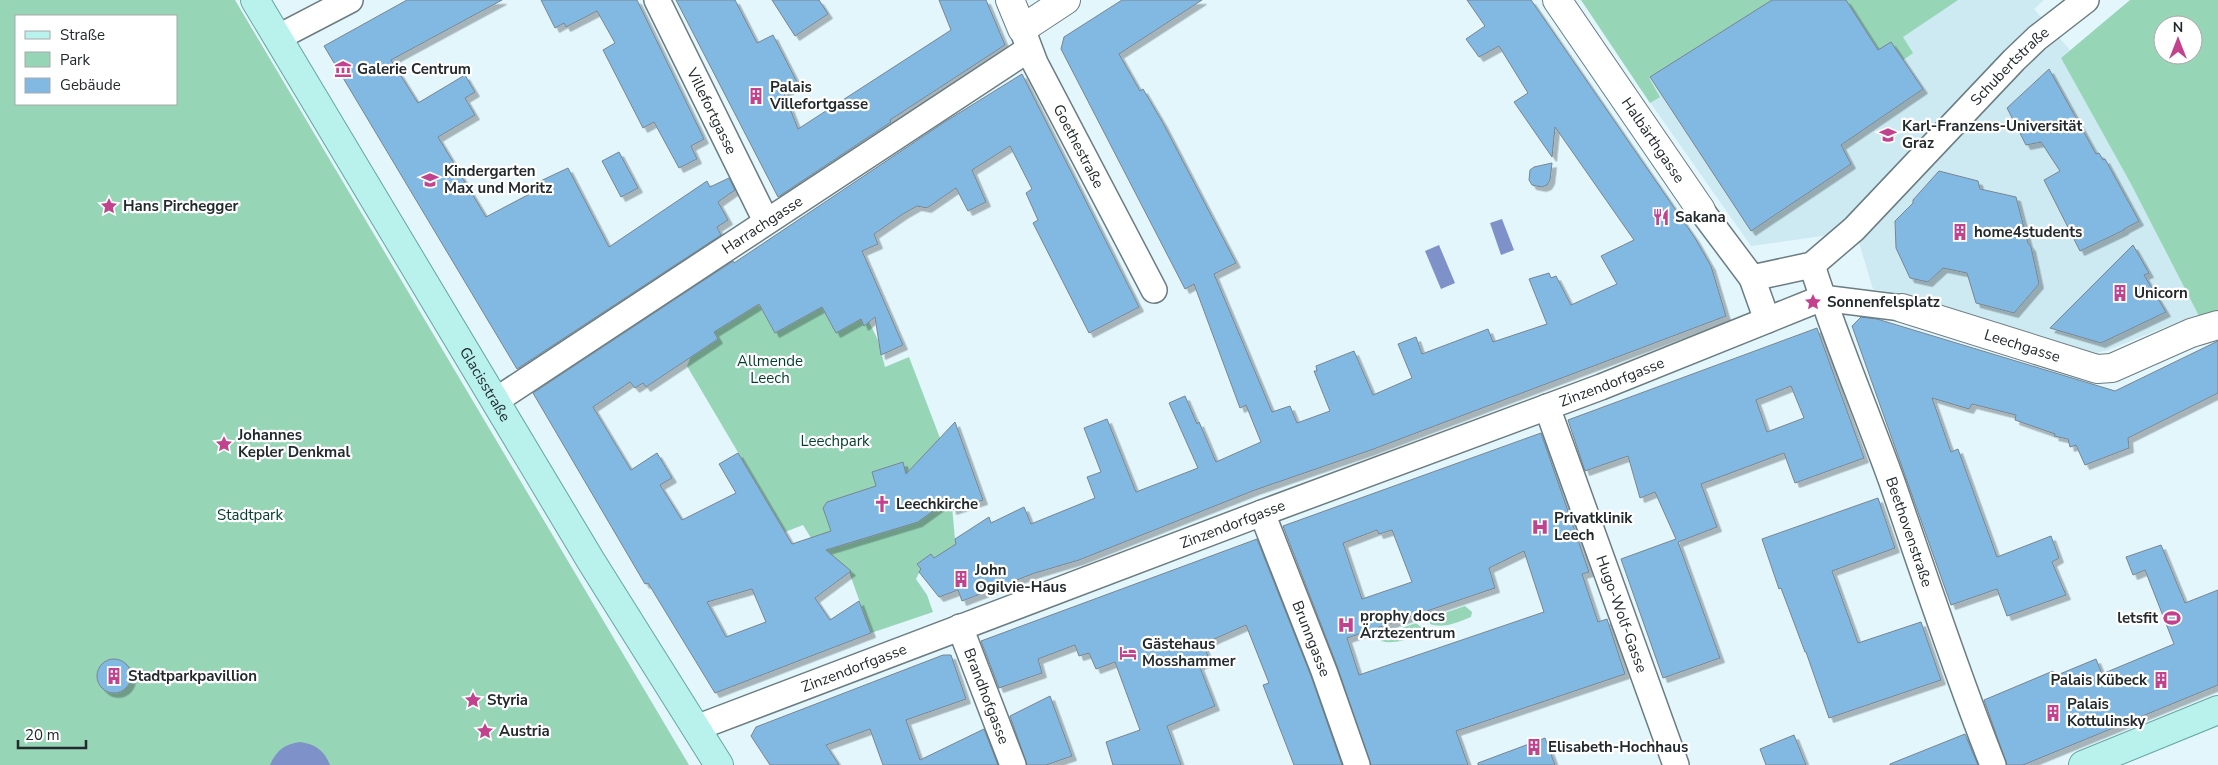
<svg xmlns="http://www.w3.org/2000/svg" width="2218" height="765" font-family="'Nunito Sans',sans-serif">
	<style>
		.built { fill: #cde9f1 }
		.green { fill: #97d5b7; fill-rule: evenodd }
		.water { fill: #7e91c8 }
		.building { fill: #82b9e3; stroke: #788590; fill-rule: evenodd; filter: url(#shadow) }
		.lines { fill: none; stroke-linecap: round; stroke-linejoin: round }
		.minor-casing { stroke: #6b7d82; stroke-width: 28 }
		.tertiary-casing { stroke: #6b7d82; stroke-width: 30 }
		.primary-casing { stroke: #66a6a2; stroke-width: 30 }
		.minor { stroke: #fff; stroke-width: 25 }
		.tertiary { stroke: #fff; stroke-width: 28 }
		.primary { stroke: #b9f1ed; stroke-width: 28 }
		.labels { text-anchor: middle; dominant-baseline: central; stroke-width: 4.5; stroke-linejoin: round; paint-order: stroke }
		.street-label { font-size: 15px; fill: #222a2c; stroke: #fff }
		.poi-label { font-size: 15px; font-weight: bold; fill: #222a2c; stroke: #fff; text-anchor: start }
		.park-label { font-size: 15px; fill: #03402b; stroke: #fff }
	</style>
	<defs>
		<filter id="shadow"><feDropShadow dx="4.5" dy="4.5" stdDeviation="0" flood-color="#0004"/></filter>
	</defs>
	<rect width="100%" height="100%" fill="#e2f6fc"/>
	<polygon class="built" points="1582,0 2044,0 2034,9 2070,50 2061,58 2131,184 2199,316 2193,316 2108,350 2096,353 1907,295 1873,289 1858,239 1836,234 1751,246 1638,85"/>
	<g class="green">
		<path d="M 0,0 L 235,0 L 689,765 L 0,765 ZM 16,16 L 176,16 L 176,104 L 16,104 Z"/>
		<polygon points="1581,0 1772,0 1649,78 1660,97 1650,103"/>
		<polygon points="1846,0 1958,0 1903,37 1913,53 1891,69"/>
		<path d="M 2130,0 L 2218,0 L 2218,312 L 2199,316 L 2131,184 L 2061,58 ZM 2163,25 L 2193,25 L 2193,55 L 2163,55 Z"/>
		<polygon points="804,273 836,333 861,319 869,322 878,340 885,367 909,357 940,438 951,496 955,539 979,532 934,558 931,555 917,564 921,569 916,579 927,595 933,612 871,633 848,569 811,538 803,525 785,532 687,366 691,356 718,339 714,332 757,305 760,306 775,333"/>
		<path d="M 1465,606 L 1472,612 L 1471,617 C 1458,622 1444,629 1430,624 L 1430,618 Z"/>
		<path d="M 1416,623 L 1423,629 L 1421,634 C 1409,639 1394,645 1381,641 L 1381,635 Z"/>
	</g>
	<g class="water">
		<polygon points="1502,219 1514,250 1501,255 1490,223"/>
		<polygon points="1439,245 1455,283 1441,289 1425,251"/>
		<path d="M 300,742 C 315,744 324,750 330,765 L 270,765 C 276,751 284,744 300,742 Z"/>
	</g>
	<g class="building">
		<polygon points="407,0 502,0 391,60 418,103 465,75 475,92 465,98 475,115 438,137 486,217 537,190 534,184 568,168 609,247 707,181 710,187 729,178 735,190 718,202 728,220 717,227 721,235 517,369 324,46"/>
		<polygon points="541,0 637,0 704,139 691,146 697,159 679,168 654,122 643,128 603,50 615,43 597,11 566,27 564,23 555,28"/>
		<polygon points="676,0 735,0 757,43 773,35 798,84 784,93 798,129 951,30 939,0 986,0 1005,45 890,120 891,122 778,197"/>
		<polygon points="772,0 819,0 828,14 795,36"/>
		<polygon points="1122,0 1202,0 1119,54 1140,91 1143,89 1163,123 1236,263 1214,274 1272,412 1290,406 1297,423 1330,411 1314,371 1317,371 1316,366 1354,351 1373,395 1412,378 1398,344 1416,337 1422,354 1488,329 1493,342 1547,324 1529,279 1549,273 1551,278 1556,276 1571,305 1617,284 1601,256 1634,240 1555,127 1552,157 1514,102 1528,93 1499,46 1479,57 1466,39 1485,26 1467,0 1531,0 1695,238 1711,266 1726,316 1371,450 1255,490 1079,560 1035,573 962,601 958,590 939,597 919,572 921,569 917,564 931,554 934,558 956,544 955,539 989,517 991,523 1024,507 1031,524 1095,498 1087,477 1101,472 1084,428 1107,419 1136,492 1198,468 1169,403 1185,396 1197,424 1199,422 1216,462 1261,442 1246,405 1240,408 1194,284 1185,289 1061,49 1064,37"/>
		<polygon points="1772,0 1846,0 1878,50 1891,42 1923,89 1841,145 1851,164 1751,231 1650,77"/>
		<polygon points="2049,69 2096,154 2099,153 2103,160 2105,159 2139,221 2124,229 2124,230 2080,251 2044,180 2060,171 2041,142 2026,145 2007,108"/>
		<path d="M 1022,74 L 1139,307 L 1089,333 L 1033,223 L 1038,220 L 1026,193 L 1032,189 L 1010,146 L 972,170 L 986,202 L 968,211 L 956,188 L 927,208 L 917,206 L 903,214 L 874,234 L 878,244 L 862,251 L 903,345 L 881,355 L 875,317 L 864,326 L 861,319 L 836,333 L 822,307 L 775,333 L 759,304 L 714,332 L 718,339 L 646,387 L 643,383 L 635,388 L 630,382 L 593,407 L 631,470 L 657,453 L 672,478 L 660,485 L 682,520 L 736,493 L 719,464 L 738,453 L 792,544 L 831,531 L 823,508 L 827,502 L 876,486 L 872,472 L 903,462 L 906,474 L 955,422 L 983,500 L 952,510 L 951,498 L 918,522 L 826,550 L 851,571 L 815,598 L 830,620 L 859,601 L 871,633 L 715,693 L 648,583 L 645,584 L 533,393 L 733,261 L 734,263 L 943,123 ZM 752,589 L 766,622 L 726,637 L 707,602 Z"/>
		<polygon points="619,152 638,188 621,197 602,161"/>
		<polygon points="1552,163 1550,180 1547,185 1542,187 1532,185 1529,180 1530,170 1534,167"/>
		<polygon points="1939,171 1978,181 1980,189 2016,197 2028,243 2031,247 2039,284 2014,313 1976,303 1967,273 1943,268 1928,282 1910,278 1896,248 1895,221 1913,203 1913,200"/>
		<polygon points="2133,245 2149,273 2144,275 2166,312 2101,343 2050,328"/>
		<polygon points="1861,317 1877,319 2115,391 2218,341 2218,393 2128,438 2129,448 2085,465 2076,445 2070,447 2068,439 2054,436 2055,434 2015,420 2016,415 1972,404 1969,409 1932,398 1951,452 1958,449 1997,557 2051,536 2059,558 2052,562 2066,595 2007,616 1997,589 1951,605 1852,326"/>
		<path d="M 1817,328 L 1864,458 L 1795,483 L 1784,453 L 1701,484 L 1717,527 L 1678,542 L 1720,658 L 1663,678 L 1621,559 L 1676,539 L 1655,492 L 1640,498 L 1628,456 L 1585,471 L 1568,420 ZM 1791,386 L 1804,418 L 1767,432 L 1756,400 Z"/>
		<path d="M 1541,433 L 1589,572 L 1582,574 L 1598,622 L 1607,619 L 1625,674 L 1456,731 L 1468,765 L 1371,765 L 1337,666 L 1283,526 ZM 1377,530 L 1379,534 L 1392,530 L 1412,582 L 1362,599 L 1343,543 ZM 1524,551 L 1544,612 L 1359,675 L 1347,638 L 1495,588 L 1489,568 Z"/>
		<polygon points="1878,498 1895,548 1832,571 1858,643 1921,622 1941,680 1829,718 1806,652 1805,652 1781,588 1779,589 1762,539"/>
		<polygon points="1257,539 1311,676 1342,765 1294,765 1263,685 1269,683 1246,625 1203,644 1210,661 1199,665 1215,706 1167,726 1181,765 1113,765 1106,742 1140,730 1115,662 1096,669 1089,653 1079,656 1075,645 1038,659 1042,673 999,688 981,641"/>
		<polygon points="2161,545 2185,603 2218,590 2218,685 2023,765 2007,765 1984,700 2053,671 2055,676 2096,659 2102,674 2174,644 2145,570 2133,575 2126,557"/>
		<polygon points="943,655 951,655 966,699 906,720 920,760 984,729 998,765 883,765 870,729 826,745 839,765 770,765 751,736 756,727"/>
		<circle cx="114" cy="676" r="17"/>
		<polygon points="1050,696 1072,756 1046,765 1027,765 1010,716"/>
		<polygon points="1965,734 1978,765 1890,765 1890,764"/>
		<polygon points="1794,735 1806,765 1766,765 1760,749"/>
		<polygon points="1545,738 1555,765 1478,765 1478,763"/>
	</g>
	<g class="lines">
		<g class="minor-casing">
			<g id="minor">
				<path id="s1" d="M 657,0 L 766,221"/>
				<path id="s2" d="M 1024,34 L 1035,63 L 1154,290"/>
				<polyline points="277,38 350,0"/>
				<polyline points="1701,210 1752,278 1767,320"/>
				<path id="s3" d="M 1812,265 C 1835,338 1866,410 1892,482 C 1925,577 1956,672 1993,765"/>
				<path id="s4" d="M 1752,278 L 1812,265 L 1854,229 L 2014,60 L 2037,38 L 2086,0"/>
				<path id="s5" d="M 495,401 L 1029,49"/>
				<path id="s6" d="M 1547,407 L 1676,765"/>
				<path id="s7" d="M 1262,513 L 1324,671 L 1357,765"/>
				<path id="s8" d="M 960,627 L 1013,765"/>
				<path id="s9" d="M 696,728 L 1262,513 L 1601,387 L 1822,298 L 1902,308"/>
			</g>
		</g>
		<g class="tertiary-casing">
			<g id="tertiary">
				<polyline points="1010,0 1022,29 1066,0"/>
				<path id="s10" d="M 1557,0 L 1701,210"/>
				<path id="s11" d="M 1902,308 L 2097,369 L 2112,368 L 2191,333 L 2218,325"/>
			</g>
		</g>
		<g class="primary-casing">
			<g id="primary">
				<path id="s12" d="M 255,0 L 591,561 L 719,765"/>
				<polyline points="2083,765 2218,710"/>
			</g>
		</g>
		<use href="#minor" class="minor"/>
		<use href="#tertiary" class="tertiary"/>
		<use href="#primary" class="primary"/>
	</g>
	<defs>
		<g id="museum-bare" transform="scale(1.35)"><path d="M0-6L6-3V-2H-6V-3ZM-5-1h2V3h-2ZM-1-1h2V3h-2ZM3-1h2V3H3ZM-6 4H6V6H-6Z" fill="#c2428e" stroke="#fff" stroke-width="2.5" paint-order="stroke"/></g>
		<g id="building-bare" transform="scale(1.35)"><path d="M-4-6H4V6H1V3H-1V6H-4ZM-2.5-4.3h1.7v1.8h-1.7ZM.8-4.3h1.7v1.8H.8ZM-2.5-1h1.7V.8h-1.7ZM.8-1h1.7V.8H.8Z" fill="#c2428e" stroke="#fff" stroke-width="2.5" paint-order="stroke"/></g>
		<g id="university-bare" transform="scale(1.35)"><path d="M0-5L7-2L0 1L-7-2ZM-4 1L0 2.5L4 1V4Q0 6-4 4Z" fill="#c2428e" stroke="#fff" stroke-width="2.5" paint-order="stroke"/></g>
		<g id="school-bare" transform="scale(1.35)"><path d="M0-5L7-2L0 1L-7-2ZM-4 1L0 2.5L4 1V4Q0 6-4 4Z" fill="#c2428e" stroke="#fff" stroke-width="2.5" paint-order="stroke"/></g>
		<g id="sight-bare" transform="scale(1.35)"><path d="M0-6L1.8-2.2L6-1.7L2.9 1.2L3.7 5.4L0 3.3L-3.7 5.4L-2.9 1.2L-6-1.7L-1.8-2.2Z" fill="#c2428e" stroke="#fff" stroke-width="2.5" paint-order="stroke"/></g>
		<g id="restaurant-bare" transform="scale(1.35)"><path d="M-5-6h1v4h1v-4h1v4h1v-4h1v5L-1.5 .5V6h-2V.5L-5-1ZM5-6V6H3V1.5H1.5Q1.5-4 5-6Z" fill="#c2428e" stroke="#fff" stroke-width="2.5" paint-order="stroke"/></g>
		<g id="church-bare" transform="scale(1.35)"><path d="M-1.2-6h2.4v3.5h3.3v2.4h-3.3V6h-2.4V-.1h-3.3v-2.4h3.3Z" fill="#c2428e" stroke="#fff" stroke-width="2.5" paint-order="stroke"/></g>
		<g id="hospital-bare" transform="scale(1.35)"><path d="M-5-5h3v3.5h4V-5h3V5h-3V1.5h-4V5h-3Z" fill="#c2428e" stroke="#fff" stroke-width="2.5" paint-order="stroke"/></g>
		<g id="stadium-bare" transform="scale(1.35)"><path d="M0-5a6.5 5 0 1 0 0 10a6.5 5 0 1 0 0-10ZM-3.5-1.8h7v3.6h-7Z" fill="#c2428e" stroke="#fff" stroke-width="2.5" paint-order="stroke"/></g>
		<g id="hotel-bare" transform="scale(1.35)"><path d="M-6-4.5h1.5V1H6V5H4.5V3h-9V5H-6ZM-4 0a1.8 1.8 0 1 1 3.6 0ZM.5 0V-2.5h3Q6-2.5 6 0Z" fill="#c2428e" stroke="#fff" stroke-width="2.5" paint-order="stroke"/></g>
	</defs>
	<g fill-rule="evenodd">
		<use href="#museum-bare" x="343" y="69"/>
		<use href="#building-bare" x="756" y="96"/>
		<use href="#university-bare" x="1888" y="135"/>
		<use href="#school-bare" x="430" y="180"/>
		<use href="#sight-bare" x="109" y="206"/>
		<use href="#restaurant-bare" x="1661" y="217"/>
		<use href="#building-bare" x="1960" y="232"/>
		<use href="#building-bare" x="2120" y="293"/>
		<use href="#sight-bare" x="1813" y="302"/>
		<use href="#sight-bare" x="224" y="444"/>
		<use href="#church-bare" x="882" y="504"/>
		<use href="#hospital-bare" x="1540" y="527"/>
		<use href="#building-bare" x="961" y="579"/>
		<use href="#stadium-bare" x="2172" y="618"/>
		<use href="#hospital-bare" x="1346" y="625"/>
		<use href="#hotel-bare" x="1128" y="653"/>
		<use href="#building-bare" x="114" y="676"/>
		<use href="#building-bare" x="2161" y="680"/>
		<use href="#sight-bare" x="473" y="700"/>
		<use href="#building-bare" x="2053" y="713"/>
		<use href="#sight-bare" x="485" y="731"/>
		<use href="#building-bare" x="1534" y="747"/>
	</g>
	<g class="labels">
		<g class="street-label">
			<text stroke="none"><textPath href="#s4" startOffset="342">Schubertstraße</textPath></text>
			<text stroke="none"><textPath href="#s1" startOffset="124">Villefortgasse</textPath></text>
			<text stroke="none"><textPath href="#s10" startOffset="170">Halbärthgasse</textPath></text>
			<text stroke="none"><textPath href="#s2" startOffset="125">Goethestraße</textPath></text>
			<text stroke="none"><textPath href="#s5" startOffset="320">Harrachgasse</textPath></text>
			<text stroke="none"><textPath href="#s11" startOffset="126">Leechgasse</textPath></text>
			<text stroke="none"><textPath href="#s9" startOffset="979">Zinzendorfgasse</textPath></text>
			<text stroke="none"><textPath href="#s12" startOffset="448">Glacisstraße</textPath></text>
			<text stroke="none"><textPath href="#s9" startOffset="574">Zinzendorfgasse</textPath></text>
			<text stroke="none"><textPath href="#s3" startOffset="284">Beethovenstraße</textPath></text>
			<text stroke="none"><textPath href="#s6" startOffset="220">Hugo-Wolf-Gasse</textPath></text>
			<text stroke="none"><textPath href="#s7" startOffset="135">Brunngasse</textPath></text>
			<text stroke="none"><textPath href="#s9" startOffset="169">Zinzendorfgasse</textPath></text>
			<text stroke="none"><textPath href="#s8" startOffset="74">Brandhofgasse</textPath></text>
		</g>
		<g class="poi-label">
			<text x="357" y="69">Galerie Centrum</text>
			<text x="770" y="87">Palais<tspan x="770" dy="17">Villefortgasse</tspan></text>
			<text x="1902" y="126">Karl-Franzens-Universität<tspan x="1902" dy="17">Graz</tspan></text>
			<text x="444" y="171">Kindergarten<tspan x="444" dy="17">Max und Moritz</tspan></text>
			<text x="123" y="206">Hans Pirchegger</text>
			<text x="1675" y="217">Sakana</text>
			<text x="1974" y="232">home4students</text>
			<text x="2134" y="293">Unicorn</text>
			<text x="1827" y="302">Sonnenfelsplatz</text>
			<text x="238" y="435">Johannes<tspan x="238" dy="17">Kepler Denkmal</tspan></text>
			<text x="896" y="504">Leechkirche</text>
			<text x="1554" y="518">Privatklinik<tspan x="1554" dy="17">Leech</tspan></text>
			<text x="975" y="570">John<tspan x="975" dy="17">Ogilvie-Haus</tspan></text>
			<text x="1360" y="616">prophy docs<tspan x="1360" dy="17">Ärztezentrum</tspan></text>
			<text x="2158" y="618" text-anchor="end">letsfit</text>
			<text x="1142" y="644">Gästehaus<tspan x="1142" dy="17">Mosshammer</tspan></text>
			<text x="128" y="676">Stadtparkpavillion</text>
			<text x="2147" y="680" text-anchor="end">Palais Kübeck</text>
			<text x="487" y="700">Styria</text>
			<text x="2067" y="704">Palais<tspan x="2067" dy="17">Kottulinsky</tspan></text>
			<text x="499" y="731">Austria</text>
			<text x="1548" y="747">Elisabeth-Hochhaus</text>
		</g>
		<g class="park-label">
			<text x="770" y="361">Allmende<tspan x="770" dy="17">Leech</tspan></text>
			<text x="835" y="441">Leechpark</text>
			<text x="250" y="515">Stadtpark</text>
		</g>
	</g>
	<rect x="15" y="15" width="162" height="90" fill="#ffffff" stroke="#a7aaab"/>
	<rect x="25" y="31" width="25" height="8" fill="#b9f1ed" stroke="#a7aaab"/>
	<text x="60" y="40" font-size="15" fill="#222a2c">Straße</text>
	<rect x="25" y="52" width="25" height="15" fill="#97d5b7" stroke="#a7aaab"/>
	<text x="60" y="65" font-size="15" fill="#222a2c">Park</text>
	<rect x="25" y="78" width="25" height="15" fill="#82b9e3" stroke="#a7aaab"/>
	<text x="60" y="90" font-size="15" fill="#222a2c">Gebäude</text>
	<g transform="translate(2178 40)"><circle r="24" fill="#ffffff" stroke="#a7aaab"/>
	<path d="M0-4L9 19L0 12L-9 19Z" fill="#c2428e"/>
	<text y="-8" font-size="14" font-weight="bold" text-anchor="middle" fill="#222a2c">N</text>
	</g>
	<path d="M18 740v8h68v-8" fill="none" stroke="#222a2c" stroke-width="2.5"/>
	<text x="25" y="740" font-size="15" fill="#222a2c" stroke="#ffffff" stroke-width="4" paint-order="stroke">20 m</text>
</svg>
